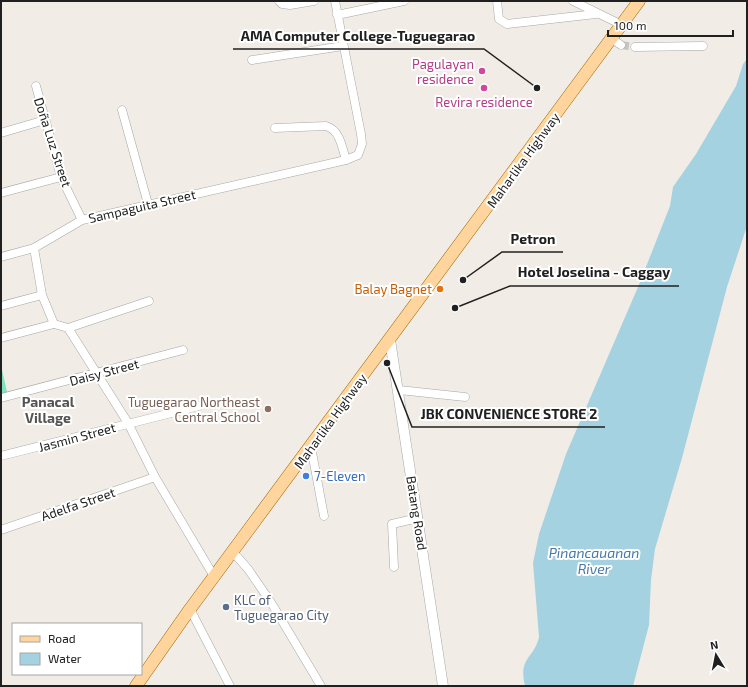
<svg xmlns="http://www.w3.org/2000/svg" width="748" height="687" font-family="'Exo 2',sans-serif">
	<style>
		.pitch { fill: #81e2be }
		.water { fill: #a5d2e0 }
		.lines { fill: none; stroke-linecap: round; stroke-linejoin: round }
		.minor-tunnel { stroke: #c7c4be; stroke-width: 8; stroke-dasharray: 8 4; stroke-linecap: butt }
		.minor-casing { stroke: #a7a7a7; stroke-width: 9 }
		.tertiary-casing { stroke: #a7a7a7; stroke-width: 11 }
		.primary-casing { stroke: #9c6900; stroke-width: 13 }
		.minor { stroke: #fff; stroke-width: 8 }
		.tertiary { stroke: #fff; stroke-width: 10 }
		.primary { stroke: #ffd59d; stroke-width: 12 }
		.hotel-dot { fill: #d1479c; stroke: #fff; stroke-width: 1.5 }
		.food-dot { fill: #e8710a; stroke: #fff; stroke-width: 1.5 }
		.education-dot { fill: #8d6e63; stroke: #fff; stroke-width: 1.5 }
		.shop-dot { fill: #3f7fe0; stroke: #fff; stroke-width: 1.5 }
		.service-dot { fill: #5c6f8a; stroke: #fff; stroke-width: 1.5 }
		.labels { text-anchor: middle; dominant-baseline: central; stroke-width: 4; stroke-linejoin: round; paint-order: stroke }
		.hotel-label { font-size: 13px; fill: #b23c85; stroke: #fff; text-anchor: end }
		.street-label { font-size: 13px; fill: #202020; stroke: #fff }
		.food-label { font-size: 13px; fill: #c56008; stroke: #fff; text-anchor: end }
		.education-label { font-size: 13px; fill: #785e54; stroke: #fff; text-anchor: end }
		.shop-label { font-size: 13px; fill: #366cbe; stroke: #fff; text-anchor: start }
		.service-label { font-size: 13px; fill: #4e5e75; stroke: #fff; text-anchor: start }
		.neighbourhood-label { font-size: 14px; font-weight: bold; fill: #535353; stroke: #fff }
		.water-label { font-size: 14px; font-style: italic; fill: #4578ac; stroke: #fff }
		.leader { fill: none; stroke: #202020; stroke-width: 1.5 }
		.callout-dot { fill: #202020; stroke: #fff; stroke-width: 1.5 }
		.callout-label { font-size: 14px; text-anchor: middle; font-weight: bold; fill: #202020; stroke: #fff; stroke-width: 4; stroke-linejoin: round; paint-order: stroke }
	</style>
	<rect width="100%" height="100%" fill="#f1ede6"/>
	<polygon class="pitch" points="1,365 7,392 1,394"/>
	<path class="water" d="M 747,59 L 747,226 L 727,287 L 682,458 L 655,549 L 651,580 L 649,625 L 633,686 L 525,686 C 518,657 534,659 539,637 L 533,563 L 539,534 L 566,454 L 638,287 L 670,206 L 673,187 L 696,154 L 736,86 L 743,64 Z"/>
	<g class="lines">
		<polyline class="minor-tunnel" points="621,45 635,47"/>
		<g class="minor-casing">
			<g id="minor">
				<polyline points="279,1 282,4 290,5 314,1"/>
				<polyline points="497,1 499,19 507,24 596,14"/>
				<polyline points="573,1 622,25"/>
				<polyline points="337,15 404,1"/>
				<polyline points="612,39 621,45"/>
				<polyline points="635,47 703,46"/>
				<polyline points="252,60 343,46"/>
				<polyline points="36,86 61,177 82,220"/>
				<polyline points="122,110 148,204"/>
				<path d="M 275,128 L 326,126 C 340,130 342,147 346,160"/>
				<polyline points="1,133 45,120"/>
				<polyline points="1,193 61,177"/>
				<polyline points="1,257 34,248"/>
				<polyline points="1,306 42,295"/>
				<polyline points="68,328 149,301"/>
				<polyline points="1,338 54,324"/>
				<polyline points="399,390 465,397"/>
				<polyline points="1,398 183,350"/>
				<polyline points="311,447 324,516"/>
				<polyline points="1,456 199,406"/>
				<polyline points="1,530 155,477"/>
				<polyline points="233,552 248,569 272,604 321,686"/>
				<polyline points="394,567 392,524 418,518"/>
				<polyline points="215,578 155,477 128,423 68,328 54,324 42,295 34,248 82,220 346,160 358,155 362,144 361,134 335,1"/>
				<polyline points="190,609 230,686"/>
			</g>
		</g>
		<g class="tertiary-casing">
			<polyline id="tertiary" points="390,340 443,686"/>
		</g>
		<g class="primary-casing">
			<polyline id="primary" points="136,686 190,609 639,1"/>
		</g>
		<use href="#minor" class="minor"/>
		<use href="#tertiary" class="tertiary"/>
		<use href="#primary" class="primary"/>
	</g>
	<g class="hotel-dot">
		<circle cx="482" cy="71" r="4"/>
		<circle cx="484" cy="88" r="4"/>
	</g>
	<circle class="food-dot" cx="440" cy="289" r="4"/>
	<circle class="education-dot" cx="268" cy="409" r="4"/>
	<circle class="shop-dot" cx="306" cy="476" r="4"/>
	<circle class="service-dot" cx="226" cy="607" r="4"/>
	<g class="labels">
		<g class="hotel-label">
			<text x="474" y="64">Pagulayan<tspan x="474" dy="15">residence</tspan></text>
			<text x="484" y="102" text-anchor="middle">Revira residence</text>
		</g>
		<g class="street-label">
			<text transform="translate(53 142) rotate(72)">Doña Luz Street</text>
			<text transform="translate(523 160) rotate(-54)">Maharlika Highway</text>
			<text transform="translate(142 206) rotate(-13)">Sampaguita Street</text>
			<text transform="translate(104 372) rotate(-15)">Daisy Street</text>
			<text transform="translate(330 421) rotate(-54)">Maharlika Highway</text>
			<text transform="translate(77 437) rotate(-15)">Jasmin Street</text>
			<text transform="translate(78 504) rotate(-19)">Adelfa Street</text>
			<text transform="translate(417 513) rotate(81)">Batang Road</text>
		</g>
		<g class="food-label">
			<text x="432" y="289">Balay Bagnet</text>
		</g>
		<g class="education-label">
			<text x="260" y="402">Tuguegarao Northeast<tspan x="260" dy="15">Central School</tspan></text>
		</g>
		<g class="shop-label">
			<text x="314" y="476">7-Eleven</text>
		</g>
		<g class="service-label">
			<text x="234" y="600">KLC of<tspan x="234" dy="15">Tuguegarao City</tspan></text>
		</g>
		<g class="neighbourhood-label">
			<text x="48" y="401">Panacal<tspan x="48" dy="16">Village</tspan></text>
		</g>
		<g class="water-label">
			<text x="594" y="552">Pinancauanan<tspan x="594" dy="16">River</tspan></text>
		</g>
	</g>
	<path class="leader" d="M537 88L484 49H233M463 280L502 252H563M455 308L510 286H679M387 363L412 427H605"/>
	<g class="callout-dot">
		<circle cx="537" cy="88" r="4"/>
		<circle cx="463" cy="280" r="4"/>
		<circle cx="455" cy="308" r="4"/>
		<circle cx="387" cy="363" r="4"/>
	</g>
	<g class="callout-label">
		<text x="358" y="41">AMA Computer College-Tuguegarao</text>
		<text x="533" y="244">Petron</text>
		<text x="594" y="277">Hotel Joselina - Caggay</text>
		<text x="509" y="419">JBK CONVENIENCE STORE 2</text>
	</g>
	<rect width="748" height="687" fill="none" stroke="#202020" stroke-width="4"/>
	<rect x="12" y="623" width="130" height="52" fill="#ffffff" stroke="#a6a6a6"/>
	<rect x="20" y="636" width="20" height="6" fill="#ffd59d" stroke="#a6a6a6"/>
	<text x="48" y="643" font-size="12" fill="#202020">Road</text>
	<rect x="20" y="653" width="20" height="12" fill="#a5d2e0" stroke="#a6a6a6"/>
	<text x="48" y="663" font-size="12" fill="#202020">Water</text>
	<g transform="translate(716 655) rotate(350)" stroke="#ffffff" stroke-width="3" paint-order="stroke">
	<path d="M0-3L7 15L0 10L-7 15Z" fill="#202020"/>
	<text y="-6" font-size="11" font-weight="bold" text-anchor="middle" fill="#202020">N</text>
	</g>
	<path d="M608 30v6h125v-6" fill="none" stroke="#202020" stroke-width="2"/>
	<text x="614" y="30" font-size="12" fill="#202020" stroke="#ffffff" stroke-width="3" paint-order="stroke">100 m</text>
</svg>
